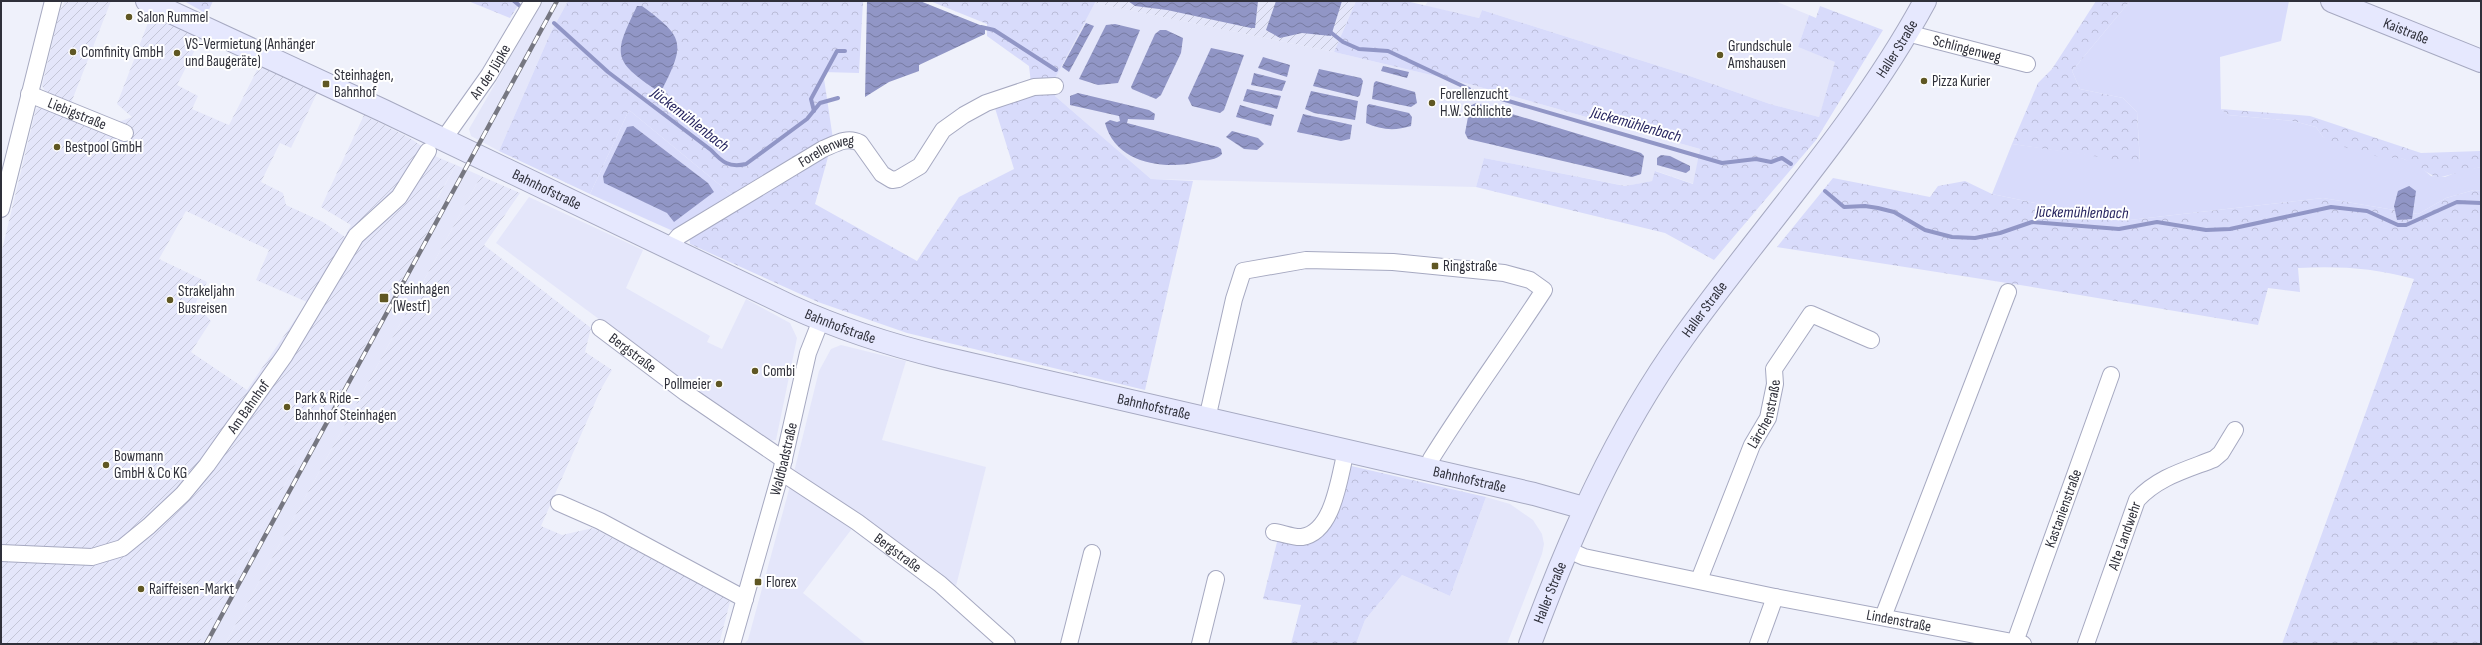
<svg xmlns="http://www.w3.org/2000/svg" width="2482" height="645" font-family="'Sofia Sans Condensed',sans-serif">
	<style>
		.built { fill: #e4e6fa }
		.industrial { fill: url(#industrial-furrows); fill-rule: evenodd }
		.green { fill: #d8dbfb }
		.forest { fill: url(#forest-crowns) }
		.water { fill: url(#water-waves) }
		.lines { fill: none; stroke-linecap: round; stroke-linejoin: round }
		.stream { stroke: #9196c6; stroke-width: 4 }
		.street-casing { stroke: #a6a9c1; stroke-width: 18 }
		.secondary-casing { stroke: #a6a9c1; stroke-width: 24 }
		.street { stroke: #fff; stroke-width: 16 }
		.secondary { stroke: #e6e8fe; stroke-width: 22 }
		.rail-casing { stroke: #767781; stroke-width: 4.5 }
		.rail { stroke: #fff; stroke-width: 3; stroke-dasharray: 9; stroke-linecap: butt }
		.poi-dot { fill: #5f5723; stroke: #fff; stroke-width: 1.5 }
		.labels { text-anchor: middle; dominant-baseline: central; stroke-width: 4; stroke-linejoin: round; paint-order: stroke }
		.poi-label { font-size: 15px; fill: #2f303a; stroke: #fff; text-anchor: start }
		.street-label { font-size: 15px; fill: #2f303a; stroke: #fff }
		.water-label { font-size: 16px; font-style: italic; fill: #26245f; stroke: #fff }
	</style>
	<defs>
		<pattern id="industrial-furrows" width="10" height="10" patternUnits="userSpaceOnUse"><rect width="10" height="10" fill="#e4e6fa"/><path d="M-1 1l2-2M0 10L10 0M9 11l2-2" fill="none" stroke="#c4c6d7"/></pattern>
		<pattern id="forest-crowns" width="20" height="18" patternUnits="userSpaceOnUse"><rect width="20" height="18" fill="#d8dbfb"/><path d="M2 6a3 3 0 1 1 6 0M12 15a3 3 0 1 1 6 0" fill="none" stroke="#babcd8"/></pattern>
		<pattern id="water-waves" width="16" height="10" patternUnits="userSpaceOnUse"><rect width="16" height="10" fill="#9196c6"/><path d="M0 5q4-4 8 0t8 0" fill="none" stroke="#777ba2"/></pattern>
	</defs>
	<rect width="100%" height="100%" fill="#eff1fb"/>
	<g class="built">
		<polygon points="543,1 568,1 551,32 499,151 471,136 469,129"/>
		<polygon points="1428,1 1775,1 1809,15 1798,47 1836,62 1819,117 1770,104 1684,74 1482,10 1479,18 1425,6"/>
		<polygon points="1095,3 1334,52 1469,84 1700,149 1694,184 1656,171 1652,181 1626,186 1484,158 1476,187 1151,179 1055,96 1053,80"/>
		<polygon points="456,165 481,176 225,644 198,644 295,465 335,400 444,202 437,199"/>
		<polygon points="529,197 643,250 626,288 710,336 707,342 722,349 746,299 790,323 797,338 776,440 764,441 496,243"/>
		<polygon points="841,345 906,361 882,440 986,467 956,586 794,472 819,371 831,349"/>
		<polygon points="790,486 854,526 803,593 866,644 744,644 748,640"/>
		<polygon points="1486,497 1510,504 1533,520 1542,534 1544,544 1542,554 1507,644 1356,644 1365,620 1402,575 1450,596"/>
	</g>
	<g class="industrial">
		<path d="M 65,1 L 111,1 L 71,103 L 116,123 L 132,117 L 117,104 L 151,15 L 201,38 L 177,85 L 198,96 L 192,109 L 229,125 L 259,66 L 317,93 L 291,148 L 280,143 L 261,182 L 283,193 L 286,205 L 323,222 L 345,237 L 351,225 L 321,207 L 364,115 L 410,138 L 437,157 L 456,165 L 437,198 L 444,202 L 335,400 L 295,465 L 198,644 L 1,644 L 1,254 L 36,109 L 44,106 L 47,94 L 42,86 L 60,10 ZM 186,211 L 269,250 L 256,280 L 307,302 L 247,390 L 191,352 L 211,321 L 195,304 L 207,282 L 159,259 Z"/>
		<polygon points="1096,1 1356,1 1334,52 1095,3"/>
		<polygon points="481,176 520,193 484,245 591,328 585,352 612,370 601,389 541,526 562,535 593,528 722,596 730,602 719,644 225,644"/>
	</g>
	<g class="green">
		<polygon points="2130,1 2289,1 2281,41 2220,57 2221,109 2228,115 2293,121 2316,127 2323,137 2404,159 2417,164 2431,176 2445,177 2460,171 2481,167 2481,191 2474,190 2446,198 2418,214 2323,198 2121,221 1992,194 2012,144 2140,162 2137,112 2123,98 2080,89 2072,71"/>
		<polygon points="629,110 732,195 673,231 590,194"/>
	</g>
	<g class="forest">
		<polygon points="184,1 213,1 207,14"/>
		<polygon points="468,1 521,1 510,18"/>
		<polygon points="568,1 863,1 859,73 823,72 833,139 815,204 917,261 959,197 1014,169 994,105 1032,92 1029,66 987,36 987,24 930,1 1096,1 1054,80 1055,96 1151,179 1193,181 1145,390 907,333 818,302 690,244 689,234 732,195 629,110 590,194 499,151 551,32"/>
		<polygon points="1356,1 1406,1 1479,18 1482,10 1684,74 1770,104 1819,117 1835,62 1798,47 1809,15 1816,18 1820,6 1883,30 1816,140 1714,260 1665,233 1476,187 1484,158 1625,186 1652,181 1655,171 1693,184 1700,149 1469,84 1334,52"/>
		<polygon points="2096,1 2130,1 2072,71 2080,89 2123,98 2137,112 2140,163 2012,144 2038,83 2052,69"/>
		<polygon points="2221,109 2310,116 2421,153 2481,151 2481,167 2437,178 2404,159 2375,156 2337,145 2323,137 2316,127 2293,121 2228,115"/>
		<path d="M 1833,178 L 1930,197 L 1938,186 L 1965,181 L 1992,194 L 2121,221 L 2323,198 L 2418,214 L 2446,198 L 2474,190 L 2481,191 L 2481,644 L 2282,644 L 2414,279 C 2373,268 2340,266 2298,268 L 2300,292 L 2268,288 L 2258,325 L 2020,285 L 1777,247 Z"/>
		<path d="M 1347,465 L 1486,497 L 1450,596 L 1402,575 L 1365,620 L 1356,644 L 1291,644 L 1301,605 L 1263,599 L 1278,538 C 1285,539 1294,542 1302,541 C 1339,540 1341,492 1347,465 Z"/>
	</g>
	<g class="water">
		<polygon points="867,1 920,1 985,27 985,34 919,65 919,71 889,82 865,97"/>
		<polygon points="1128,1 1258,1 1255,28 1251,28 1167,10 1135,6"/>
		<polygon points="1276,1 1342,1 1331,36 1302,33 1280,38 1266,30"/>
		<path d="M 637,6 L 642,6 C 684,37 686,43 662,90 L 658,91 C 611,60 614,54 637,6 Z"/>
		<polygon points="1086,23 1094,26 1069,72 1062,67"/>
		<polygon points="1115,24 1140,30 1118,83 1098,85 1079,79 1106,25"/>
		<polygon points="1166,30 1183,38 1181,53 1161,95 1156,99 1132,89 1131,87 1155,34 1160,30"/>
		<polygon points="1211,48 1244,55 1224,110 1220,113 1192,106 1188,98"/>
		<polygon points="1263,57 1290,65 1287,77 1258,68"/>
		<polygon points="1383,66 1409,72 1407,78 1381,71"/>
		<polygon points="1319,69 1361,78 1363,81 1360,95 1358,97 1313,86"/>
		<polygon points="1254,73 1286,81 1282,91 1251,85"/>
		<polygon points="1376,81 1415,92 1417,103 1411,107 1372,99 1374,83"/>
		<polygon points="1247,89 1281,96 1277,109 1243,101"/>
		<polygon points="1311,91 1358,101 1355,120 1314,113 1305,109"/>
		<path d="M 1078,93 L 1149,110 L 1155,114 L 1154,120 L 1128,119 L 1127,123 L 1218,147 L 1221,149 L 1222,154 C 1217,160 1206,160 1199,162 C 1164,170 1116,164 1105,123 L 1110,120 L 1117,122 L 1120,121 L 1119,116 L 1070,105 L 1070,96 Z"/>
		<polygon points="1476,103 1641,153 1644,156 1641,174 1632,177 1468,139 1465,133 1470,106"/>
		<path d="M 1369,104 L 1409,113 L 1412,117 L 1411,126 C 1395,131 1381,130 1366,123 L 1367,106 Z"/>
		<polygon points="1240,105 1274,115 1271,126 1236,117"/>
		<polygon points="1303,114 1352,125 1350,139 1341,141 1297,132"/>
		<polygon points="633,126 708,183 714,192 674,222 667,213 604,183 603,176 627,127"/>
		<polygon points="1232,131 1258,138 1264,144 1257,150 1244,149 1226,137"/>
		<polygon points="1661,155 1670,156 1690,166 1690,170 1686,173 1657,165 1657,158"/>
		<polygon points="2409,186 2416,191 2412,219 2397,220 2394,206 2398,191"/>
	</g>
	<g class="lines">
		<g class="stream">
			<polyline points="514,1 520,6"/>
			<path d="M 554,23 L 608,72 L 711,150 C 722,162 729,168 746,164 L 807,119 L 820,103 L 838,98"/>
			<polyline points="981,27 994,30 1056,70"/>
			<polyline points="1329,31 1343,42 1359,49 1388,51 1469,89"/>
			<polyline points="1474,91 1722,163 1756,159 1771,162 1782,158 1791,164"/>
			<polyline points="814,111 811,99 837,51 845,51"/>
			<polyline points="1825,191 1844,207 1865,206 1878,208 1894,212 1925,230 1952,237 1975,238 2000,233 2032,222 2119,229 2157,222 2206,230 2230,229 2331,207 2367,211 2398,225 2406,225 2457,202 2481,203"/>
		</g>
		<g class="street-casing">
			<g id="street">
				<path id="s1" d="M 1907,33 L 2027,64"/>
				<path id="s2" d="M 29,94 L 125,133"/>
				<path id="s3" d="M 443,140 L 489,75 L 533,1"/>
				<polyline points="1,209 53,1"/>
				<path id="s4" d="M 668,249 L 679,236 L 823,149 C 835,144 847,136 860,143 L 882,174 L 892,180 L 898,179 L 920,166 L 943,130 L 964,115 L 986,103 L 1034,87 L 1055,86"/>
				<path id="s5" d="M 600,328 L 686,393 L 784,460"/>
				<path d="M 1207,419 L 1234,299 L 1243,271 L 1306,260 L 1393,262 L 1504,273 L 1530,280 L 1544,290 C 1507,347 1467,401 1431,459 L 1428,470"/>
				<path id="s6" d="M 781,472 L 857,522 L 940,584 L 1007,644"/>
				<polyline points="559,503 600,521 745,599"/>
				<path d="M 1274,532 C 1282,533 1294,538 1302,537 C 1334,532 1339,477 1346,451"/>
				<path id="s7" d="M 1566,549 L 1584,557 L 1775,597 L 2023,644"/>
				<path id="s8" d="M 1,553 L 92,557 L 122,548 L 149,526 L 183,494 L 207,465 L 285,355 L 356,236 L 399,197 L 428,151"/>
				<path id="s9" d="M 1699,580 L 1752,445 L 1768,418 L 1775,384 L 1774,369 L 1811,314 L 1871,340"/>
				<polyline points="1883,617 2008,292"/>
				<path id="s10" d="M 2015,642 L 2111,375"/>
				<path id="s11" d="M 732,644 L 781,472 L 808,353 L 821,320"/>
				<polyline points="1069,644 1092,553"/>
				<polyline points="1200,644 1216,579"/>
				<polyline points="1758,644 1775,597"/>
				<path id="s12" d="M 2086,644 L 2137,500 C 2158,477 2186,470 2214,459 L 2221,453 L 2235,430"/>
			</g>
		</g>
		<g class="secondary-casing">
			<g id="secondary">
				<path id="s13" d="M 147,1 L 384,111 L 790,306 C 840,329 890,345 944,358 L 1534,494 L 1584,508"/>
				<path id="s14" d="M 2332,1 L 2481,61"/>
				<path id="s15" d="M 1530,644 C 1570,536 1615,433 1683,338 C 1763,226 1859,123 1925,1"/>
			</g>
		</g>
		<use href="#street" class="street"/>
		<use href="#secondary" class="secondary"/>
		<g class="rail-casing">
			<polyline id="rail" points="206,644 557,1"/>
		</g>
		<use href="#rail" class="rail"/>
	</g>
	<g class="poi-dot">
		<circle cx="129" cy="17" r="4"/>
		<circle cx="73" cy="52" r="4"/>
		<circle cx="177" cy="53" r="4"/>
		<circle cx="1720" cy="55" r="4"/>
		<circle cx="1924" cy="81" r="4"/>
		<rect x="322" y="80" width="8" height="8" rx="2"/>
		<circle cx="1432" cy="103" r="4"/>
		<circle cx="57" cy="147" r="4"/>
		<rect x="1431" y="262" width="8" height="8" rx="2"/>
		<rect x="379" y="293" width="10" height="10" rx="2"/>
		<circle cx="170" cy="300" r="4"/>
		<circle cx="755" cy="371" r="4"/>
		<circle cx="719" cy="384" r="4"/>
		<circle cx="287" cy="407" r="4"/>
		<circle cx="106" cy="465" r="4"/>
		<rect x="754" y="578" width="8" height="8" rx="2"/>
		<circle cx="141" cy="589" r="4"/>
	</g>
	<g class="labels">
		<g class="poi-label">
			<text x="137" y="17">Salon Rummel</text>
			<text x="185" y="44">VS-Vermietung (Anhänger<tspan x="185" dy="17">und Baugeräte)</tspan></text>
			<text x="1728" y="46">Grundschule<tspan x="1728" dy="17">Amshausen</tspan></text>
			<text x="81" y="52">Comfinity GmbH</text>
			<text x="334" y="75">Steinhagen,<tspan x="334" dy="17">Bahnhof</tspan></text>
			<text x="1932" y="81">Pizza Kurier</text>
			<text x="1440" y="94">Forellenzucht<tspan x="1440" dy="17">H.W. Schlichte</tspan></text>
			<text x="65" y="147">Bestpool GmbH</text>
			<text x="1443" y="266">Ringstraße</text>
			<text x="393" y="289">Steinhagen<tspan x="393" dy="17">(Westf)</tspan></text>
			<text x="178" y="291">Strakeljahn<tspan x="178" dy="17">Busreisen</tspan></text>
			<text x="763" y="371">Combi</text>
			<text x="711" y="384" text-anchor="end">Pollmeier</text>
			<text x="295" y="398">Park &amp; Ride -<tspan x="295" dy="17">Bahnhof Steinhagen</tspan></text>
			<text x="114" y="456">Bowmann<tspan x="114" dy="17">GmbH &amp; Co KG</tspan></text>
			<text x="766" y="582">Florex</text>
			<text x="149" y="589">Raiffeisen-Markt</text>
		</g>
		<g class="street-label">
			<text stroke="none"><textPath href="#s14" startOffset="80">Kaistraße</textPath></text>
			<text stroke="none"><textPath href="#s15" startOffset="703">Haller Straße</textPath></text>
			<text stroke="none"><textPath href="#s1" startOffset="62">Schlingenweg</textPath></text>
			<text stroke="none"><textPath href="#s3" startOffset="83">An der Jüpke</textPath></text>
			<text stroke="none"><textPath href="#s2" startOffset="52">Liebigstraße</textPath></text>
			<text stroke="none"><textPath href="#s4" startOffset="188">Forellenweg</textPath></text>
			<text stroke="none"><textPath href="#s13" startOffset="442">Bahnhofstraße</textPath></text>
			<text stroke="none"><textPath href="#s15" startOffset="379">Haller Straße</textPath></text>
			<text stroke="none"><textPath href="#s13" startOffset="766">Bahnhofstraße</textPath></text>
			<text stroke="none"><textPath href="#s5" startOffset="41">Bergstraße</textPath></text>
			<text stroke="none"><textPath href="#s8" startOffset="313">Am Bahnhof</textPath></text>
			<text stroke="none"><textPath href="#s13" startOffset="1090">Bahnhofstraße</textPath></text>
			<text stroke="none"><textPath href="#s9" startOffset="179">Lärchenstraße</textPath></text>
			<text stroke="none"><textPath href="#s11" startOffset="192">Waldbadstraße</textPath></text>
			<text stroke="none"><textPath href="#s13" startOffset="1414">Bahnhofstraße</textPath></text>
			<text stroke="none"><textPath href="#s10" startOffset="142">Kastanienstraße</textPath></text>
			<text stroke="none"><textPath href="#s12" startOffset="115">Alte Landwehr</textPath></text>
			<text stroke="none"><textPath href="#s6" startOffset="142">Bergstraße</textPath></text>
			<text stroke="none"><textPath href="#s15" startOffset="55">Haller Straße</textPath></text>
			<text stroke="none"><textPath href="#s7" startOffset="341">Lindenstraße</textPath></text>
		</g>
		<g class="water-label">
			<text transform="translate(690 120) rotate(38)">Jückemühlenbach</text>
			<text transform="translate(1636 125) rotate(16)">Jückemühlenbach</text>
			<text transform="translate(2082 213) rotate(1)">Jückemühlenbach</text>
		</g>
	</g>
	<rect width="2482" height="645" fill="none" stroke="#2f303a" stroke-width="4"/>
</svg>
